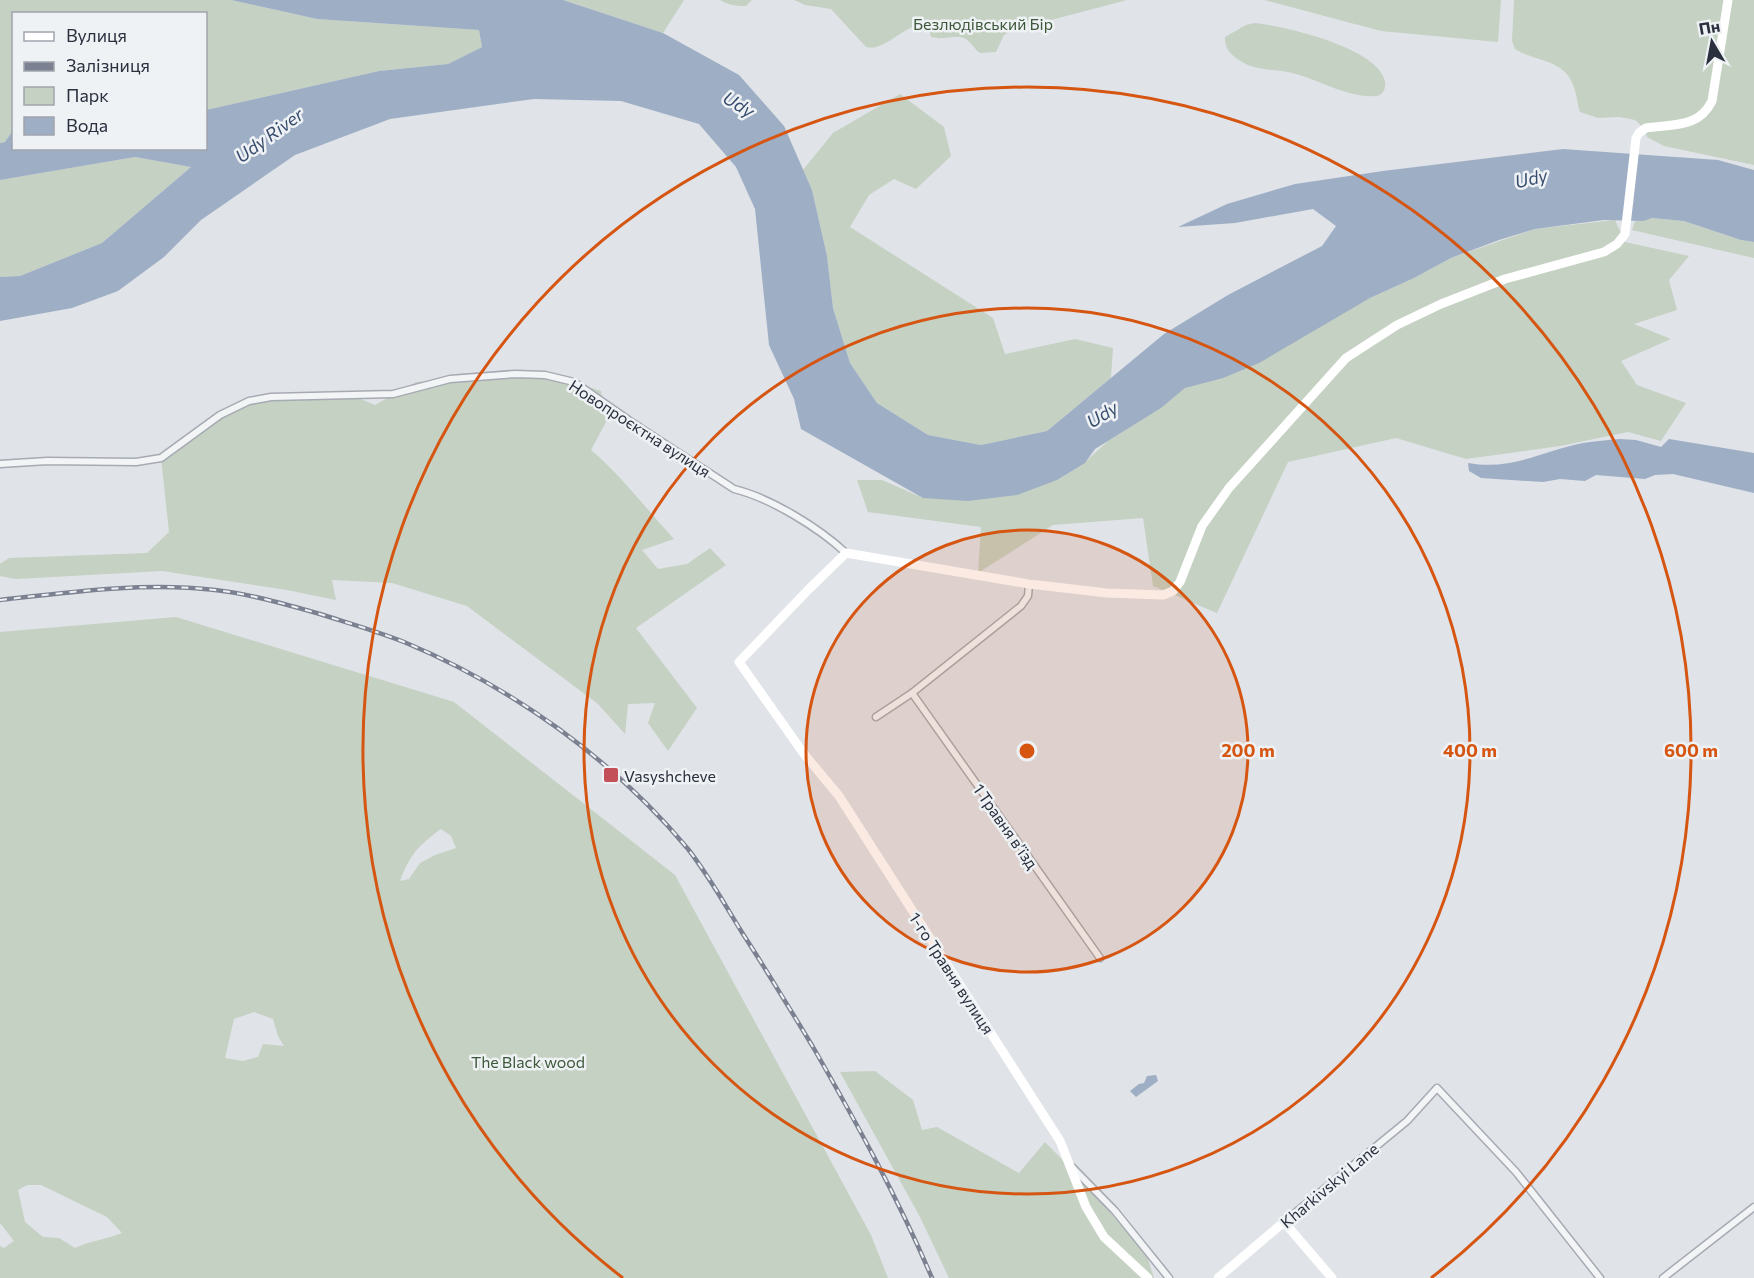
<svg xmlns="http://www.w3.org/2000/svg" width="1754" height="1278" font-family="Commissioner,sans-serif">
	<style>
		.green { fill: #c5d1c2; fill-rule: evenodd }
		.water { fill: #9eaec5 }
		.lines { fill: none; stroke-linecap: round; stroke-linejoin: round }
		.street-casing { stroke: #a6aab2; stroke-width: 9 }
		.street { stroke: #f2f4f6; stroke-width: 6 }
		.secondary { stroke: #fff; stroke-width: 9 }
		.rail-casing { stroke: #7b8190; stroke-width: 4.5 }
		.rail { stroke: #eff2f5; stroke-width: 2; stroke-dasharray: 7; stroke-linecap: butt }
		.ring { fill: none; stroke: #d55511; stroke-width: 3 }
		.poi-dot { fill: #c34f59; stroke: #eff2f5; stroke-width: 2 }
		.labels { text-anchor: middle; dominant-baseline: central; stroke-width: 5; stroke-linejoin: round; paint-order: stroke }
		.park-label { font-size: 16px; fill: #3d5839; stroke: #eff2f5 }
		.street-label { font-size: 16px; fill: #2a303e; stroke: #eff2f5 }
		.poi-label { font-size: 16px; fill: #2a303e; stroke: #eff2f5; text-anchor: start }
		.water-label { font-size: 18px; font-style: italic; fill: #384d6e; stroke: #eff2f5 }
		.centre { fill: #d55511; stroke: #eff2f5; stroke-width: 3 }
		.ring-label { font-size: 18px; text-anchor: middle; font-weight: bold; fill: #d55511; stroke: #eff2f5; stroke-width: 5; stroke-linejoin: round; paint-order: stroke }
	</style>
	<rect width="100%" height="100%" fill="#e0e3e8"/>
	<g class="green">
		<polygon points="0,0 231,0 317,19 479,30 482,47 448,64 379,71 206,110 206,14 14,14 13,130 5,142 0,143"/>
		<polygon points="563,0 684,0 663,33"/>
		<path d="M 720,0 L 752,0 L 746,6 C 737,6 727,5 720,0 Z"/>
		<path d="M 794,0 L 1127,0 L 1013,30 L 1004,35 L 996,52 L 980,53 C 975,50 972,43 966,39 C 956,33 943,41 931,37 L 928,25 C 905,21 887,52 866,47 L 831,9 L 805,5 Z"/>
		<polygon points="1264,0 1501,0 1498,42 1381,31"/>
		<path d="M 1514,0 L 1754,0 L 1754,165 L 1664,146 L 1647,137 L 1643,127 L 1635,120 L 1619,117 L 1598,118 L 1580,112 C 1577,103 1577,94 1573,85 C 1565,60 1534,61 1515,49 L 1512,41 Z"/>
		<path d="M 1255,23 C 1284,26 1380,48 1385,82 C 1386,89 1383,94 1377,96 C 1346,98 1321,80 1292,73 C 1276,69 1257,71 1242,62 C 1232,56 1224,49 1225,37 L 1246,25 Z"/>
		<polygon points="900,94 944,127 951,156 916,189 894,179 869,195 850,227 993,318 1005,354 1075,339 1113,348 1111,378 1047,431 981,445 928,435 877,403 850,363 833,308 827,256 812,190 803,170 833,133"/>
		<polygon points="135,157 191,167 102,243 20,276 0,277 0,180"/>
		<polygon points="1652,218 1684,221 1741,240 1754,242 1754,258 1632,230 1635,221"/>
		<polygon points="1615,220 1625,242 1689,256 1669,280 1677,310 1634,324 1671,339 1621,361 1637,385 1686,403 1661,441 1628,432 1560,446 1466,459 1396,438 1288,462 1217,613 1153,586 1143,518 1053,525 978,573 981,527 868,512 857,480 882,480 923,498 1057,480 1083,464 1108,441 1160,408 1185,388 1200,383 1370,298 1414,278 1451,258 1535,229"/>
		<path d="M 515,374 L 574,382 L 601,391 L 606,422 L 591,450 C 622,476 646,509 674,539 L 642,550 L 658,569 L 687,564 L 710,548 L 726,565 L 636,628 L 697,708 L 668,751 L 648,723 L 655,703 L 628,704 L 625,734 L 598,704 L 467,606 L 392,583 L 332,580 L 336,600 L 287,590 L 162,571 L 16,579 L 0,576 L 0,564 L 9,558 L 147,553 L 169,532 L 161,458 L 220,415 L 271,397 L 351,395 L 375,405 L 416,382 Z"/>
		<path d="M 176,617 L 454,702 L 675,875 L 871,1235 L 888,1278 L 0,1278 L 0,1246 L 4,1248 L 14,1241 L 0,1223 L 0,632 ZM 441,829 L 451,836 L 456,848 L 435,855 L 420,863 L 409,879 L 400,881 C 410,854 418,846 441,829 ZM 254,1012 L 273,1019 L 278,1036 L 284,1046 L 263,1044 L 258,1057 L 243,1061 L 225,1058 L 234,1019 ZM 27,1185 L 41,1185 L 107,1217 L 122,1233 C 107,1239 90,1241 75,1248 L 59,1238 L 43,1237 L 25,1222 L 18,1190 Z"/>
		<polygon points="875,1071 913,1100 922,1130 937,1127 1019,1173 1045,1142 1086,1184 1147,1256 1154,1278 949,1278 920,1217 840,1072"/>
	</g>
	<g class="water">
		<polygon points="231,0 563,0 663,33 739,75 784,126 812,190 827,256 833,308 850,363 877,403 928,435 981,445 1047,431 1164,334 1228,295 1322,246 1336,226 1313,209 1235,223 1178,227 1227,204 1295,184 1383,171 1563,149 1718,160 1754,170 1754,242 1741,240 1684,221 1652,218 1643,221 1604,220 1535,229 1499,240 1451,258 1414,278 1370,298 1259,363 1223,378 1185,388 1161,408 1095,449 1085,463 1057,480 1017,495 968,501 923,498 801,429 794,399 769,345 755,209 736,167 699,124 621,101 534,99 390,119 295,155 201,220 164,257 118,291 72,308 0,321 0,277 20,276 102,243 191,167 135,157 0,180 0,143 5,142 13,130 14,148 206,148 206,110 379,71 448,64 482,47 479,30 317,19"/>
		<path d="M 1620,439 L 1636,440 L 1661,447 L 1669,439 L 1754,453 L 1754,493 L 1673,474 L 1655,475 L 1645,479 L 1596,475 L 1585,481 L 1560,479 L 1543,482 L 1481,478 L 1469,471 L 1468,463 C 1512,471 1542,451 1583,443 C 1595,441 1608,440 1620,439 Z"/>
		<polygon points="1156,1075 1158,1081 1136,1097 1130,1091 1139,1084 1144,1083 1147,1076"/>
	</g>
	<g class="lines">
		<g class="street-casing">
			<g id="street">
				<path d="M 0,464 L 47,461 L 136,462 L 161,458 L 220,415 L 249,401 L 271,397 L 393,394 L 450,379 L 515,374 L 545,375 L 574,382 L 630,421 L 734,489 C 771,498 819,528 846,553"/>
				<polyline points="912,693 1100,958"/>
				<polyline points="876,717 912,693 1021,606 1028,596 1029,584"/>
				<polyline points="1072,1167 1115,1211 1169,1278"/>
				<polyline points="1284,1222 1407,1121 1437,1088 1516,1172 1600,1278"/>
				<polyline points="1663,1278 1754,1207"/>
			</g>
		</g>
		<use href="#street" class="street"/>
		<g class="secondary">
			<path d="M 1148,1278 L 1104,1237 L 1086,1207 L 1060,1141 L 839,796 L 804,754 L 739,662 L 808,590 L 846,553 L 1029,584 L 1107,593 L 1163,595 L 1173,591 L 1180,582 L 1202,526 L 1229,488 L 1346,358 L 1397,325 L 1441,304 L 1505,279 L 1604,252 L 1617,244 L 1625,234 L 1636,138 L 1639,133 L 1646,128 C 1673,124 1699,128 1712,101 L 1728,0"/>
			<polyline points="1218,1278 1284,1222 1332,1278"/>
		</g>
		<g class="rail-casing">
			<path id="rail" d="M 0,600 C 70,592 144,582 215,590 C 250,594 285,604 320,614 C 348,623 376,631 404,642 C 512,687 613,759 688,849 C 709,876 725,905 743,934 C 767,971 790,1009 813,1047 C 856,1122 898,1198 932,1278"/>
		</g>
		<use href="#rail" class="rail"/>
	</g>
	<circle cx="1027" cy="751" r="221" fill="#d55511" fill-opacity=".12"/>
	<g class="ring">
		<circle cx="1027" cy="751" r="221"/>
		<circle cx="1027" cy="751" r="443"/>
		<path d="M623 1278A664 664 0 1 1 1431 1278"/>
	</g>
	<rect class="poi-dot" x="603" y="767" width="16" height="16" rx="3"/>
	<g class="labels">
		<g class="park-label">
			<text x="983" y="23">Безлюдівський Бір</text>
			<text x="528" y="1061">The Black wood</text>
		</g>
		<g class="street-label">
			<text transform="translate(640 428) rotate(33)">Новопроєктна вулиця</text>
			<text transform="translate(1006 826) rotate(55)">1 Травня в’їзд</text>
			<text transform="translate(952 973) rotate(57)">1-го Травня вулиця</text>
			<text transform="translate(1329 1185) rotate(-40)">Kharkivskyi Lane</text>
		</g>
		<g class="poi-label">
			<text x="624" y="775">Vasyshcheve</text>
		</g>
		<g class="water-label">
			<text transform="translate(739 104) rotate(31)">Udy</text>
			<text transform="translate(269 135) rotate(-36)">Udy River</text>
			<text transform="translate(1531 178) rotate(-13)">Udy</text>
			<text transform="translate(1102 414) rotate(-32)">Udy</text>
		</g>
	</g>
	<circle cx="1027" cy="751" r="9" class="centre"/>
	<g class="ring-label">
		<text x="1248" y="757">200 m</text>
		<text x="1470" y="757">400 m</text>
		<text x="1691" y="757">600 m</text>
	</g>
	<rect x="12" y="12" width="195" height="138" fill="#eff2f5" stroke="#a0a4ac" stroke-width="1.5"/>
	<rect x="24" y="32" width="30" height="9" fill="#ffffff" stroke="#a0a4ac" stroke-width="1.5"/>
	<text x="66" y="42" font-size="18" fill="#2a303e">Вулиця</text>
	<rect x="24" y="62" width="30" height="9" fill="#7b8190" stroke="#a0a4ac" stroke-width="1.5"/>
	<text x="66" y="72" font-size="18" fill="#2a303e">Залізниця</text>
	<rect x="24" y="87" width="30" height="18" fill="#c5d1c2" stroke="#a0a4ac" stroke-width="1.5"/>
	<text x="66" y="102" font-size="18" fill="#2a303e">Парк</text>
	<rect x="24" y="117" width="30" height="18" fill="#9eaec5" stroke="#a0a4ac" stroke-width="1.5"/>
	<text x="66" y="132" font-size="18" fill="#2a303e">Вода</text>
	<g transform="translate(1712 42) rotate(350)" stroke="#eff2f5" stroke-width="4.5" paint-order="stroke">
	<path d="M0-4.5L10 22L0 15L-10 22Z" fill="#2a303e"/>
	<text y="-9" font-size="16" font-weight="bold" text-anchor="middle" fill="#2a303e">Пн</text>
	</g>
</svg>
